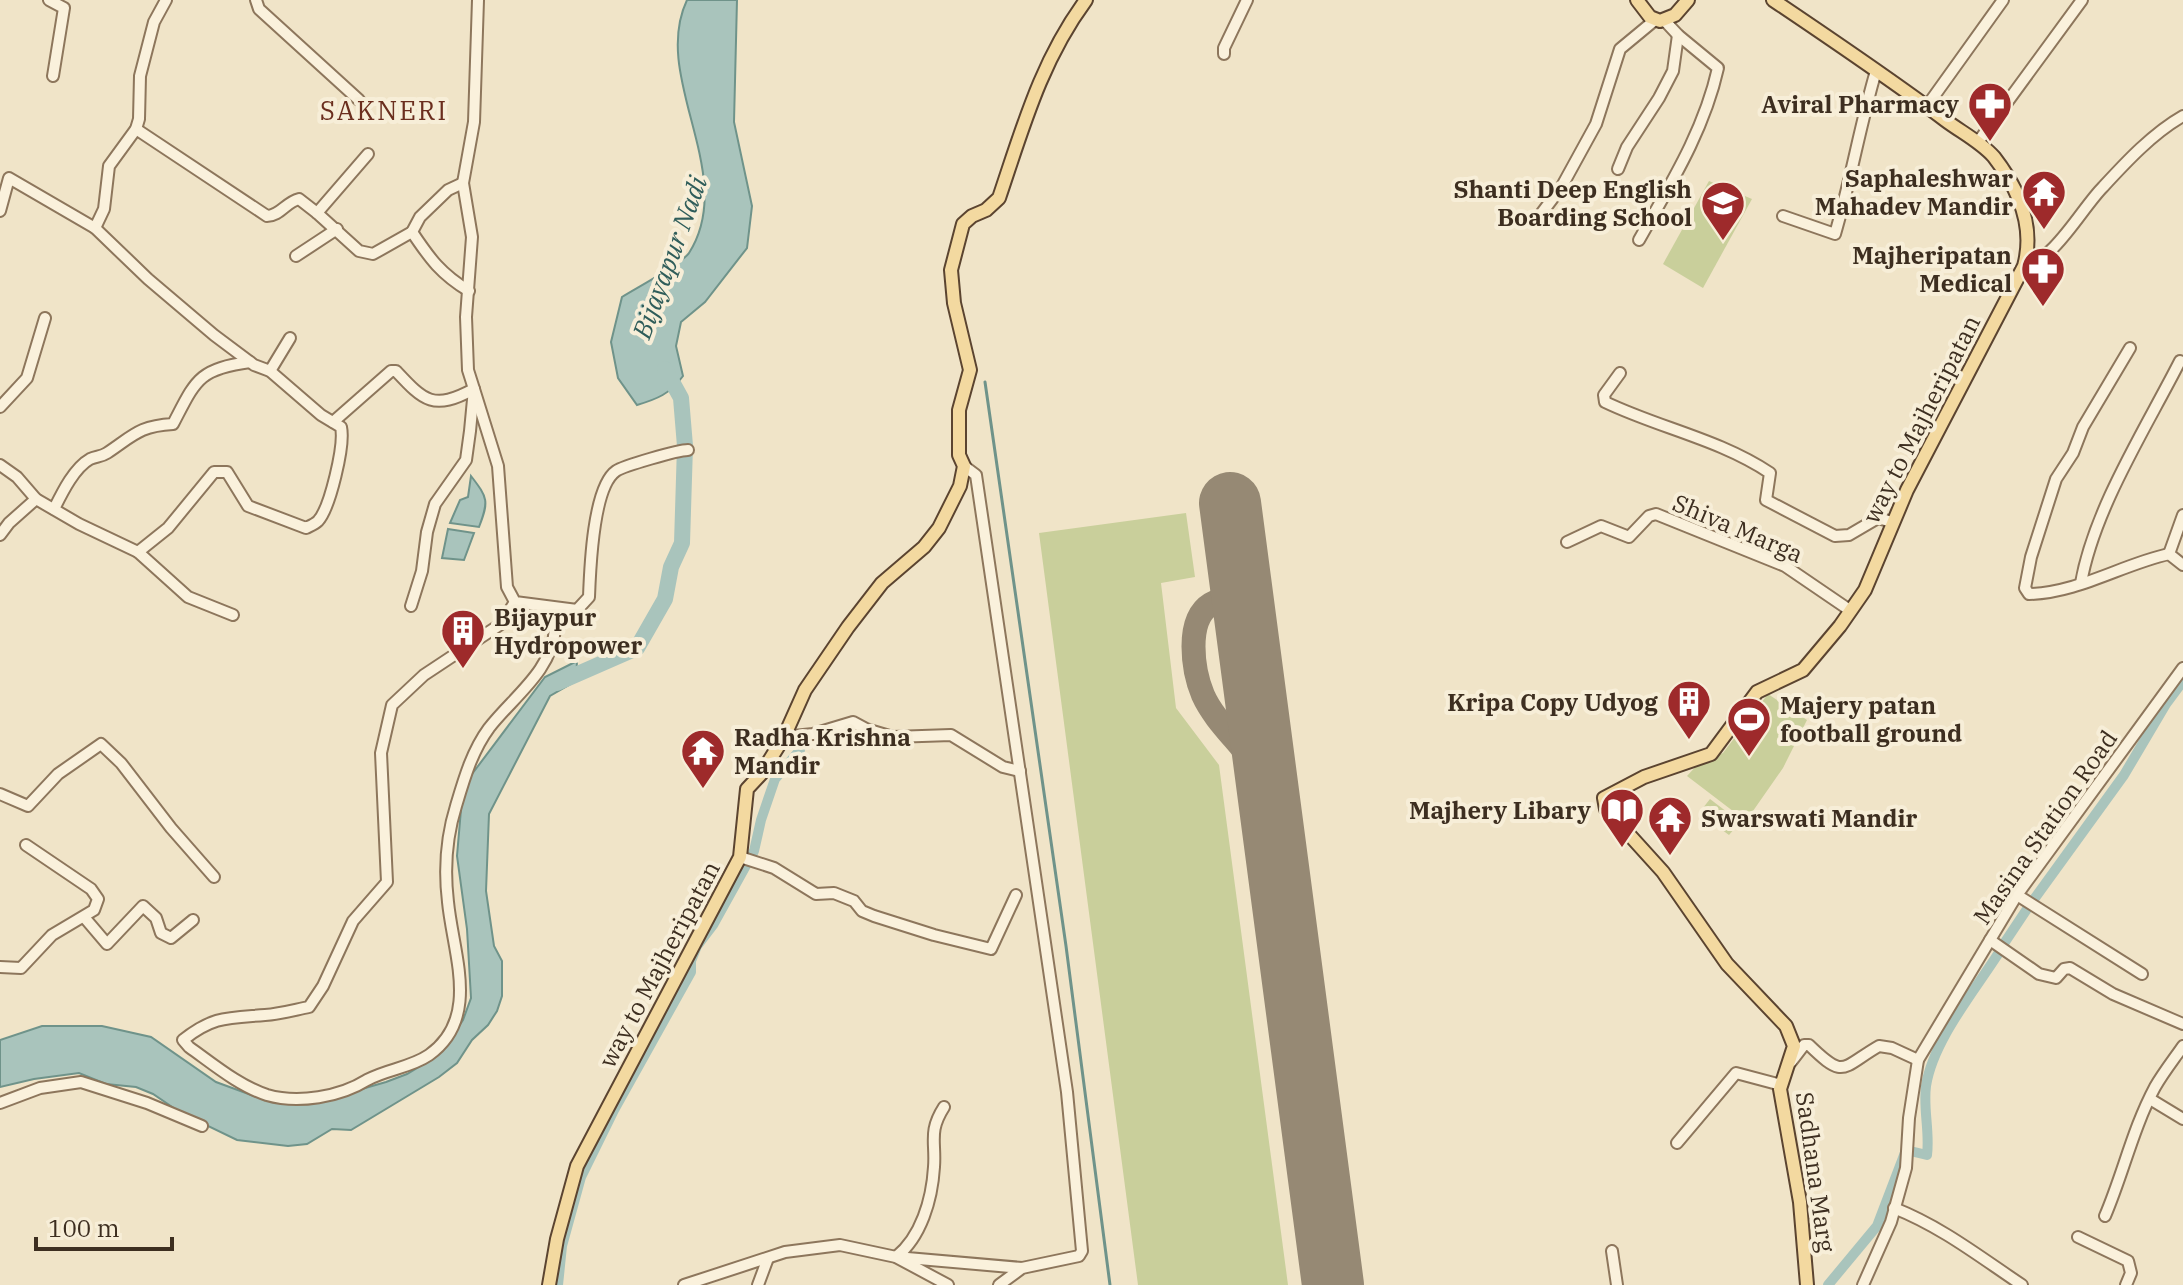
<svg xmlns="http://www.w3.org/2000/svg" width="2183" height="1285" font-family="'IBM Plex Serif',serif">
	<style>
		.green { fill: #c9cf9b }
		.water { fill: #a9c4bc; stroke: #6f938a; stroke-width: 2 }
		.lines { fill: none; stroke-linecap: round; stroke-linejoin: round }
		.stream { stroke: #6f938a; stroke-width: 3 }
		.canal { stroke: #a9c4bc; stroke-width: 10 }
		.river { stroke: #a9c4bc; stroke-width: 16 }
		.taxiway { stroke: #968974; stroke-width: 24 }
		.runway { stroke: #968974; stroke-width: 62 }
		.minor-casing { stroke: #8d765c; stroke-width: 14 }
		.major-casing { stroke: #5b4430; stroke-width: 16 }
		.minor { stroke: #faf1dc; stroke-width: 10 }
		.major { stroke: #f3d9a0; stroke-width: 12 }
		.labels { text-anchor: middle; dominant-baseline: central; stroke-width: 8; stroke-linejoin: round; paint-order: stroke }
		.poi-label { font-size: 24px; font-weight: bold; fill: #3d2e20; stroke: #f7eed8; text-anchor: end }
		.street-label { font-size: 24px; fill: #3d2e20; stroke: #f7eed8 }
		.neighbourhood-label { font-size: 26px; letter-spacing: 2px; fill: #6b2e1e; stroke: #f7eed8 }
		.water-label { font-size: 26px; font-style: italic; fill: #2f5d5a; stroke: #f7eed8 }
	</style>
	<rect width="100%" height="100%" fill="#f0e4c8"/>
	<g class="green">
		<polygon points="1709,181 1752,199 1703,288 1663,264"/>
		<polygon points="1186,513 1195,577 1161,583 1176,708 1219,765 1288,1285 1138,1285 1039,533"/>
		<polygon points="1768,694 1807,720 1783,768 1746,821 1687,776 1699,763 1723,753"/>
		<polygon points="1710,799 1740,822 1729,835 1699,813"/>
	</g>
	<g class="water">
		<path d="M 687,0 L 737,0 L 734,122 L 752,206 L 747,248 L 705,302 L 681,322 L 676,346 L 683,376 C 670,394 657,399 637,405 L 618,378 L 611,342 L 622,297 C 636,288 682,264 689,253 C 739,174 650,78 687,0 Z"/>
		<path d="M 471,476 C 488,498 489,501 479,527 L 450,523 L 460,500 L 468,497 Z"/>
		<polygon points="448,529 474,533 464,560 442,558"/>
		<polygon points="577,661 576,681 550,696 489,814 486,891 494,946 502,961 502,996 497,1011 488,1025 472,1040 457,1063 439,1077 351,1130 332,1129 307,1144 288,1146 237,1140 181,1113 153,1094 136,1087 106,1084 79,1073 34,1079 0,1087 0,1040 42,1026 102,1026 151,1037 216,1082 254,1096 284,1102 341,1095 386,1082 407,1074 432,1059 443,1049 463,1020 471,998 467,929 457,856 463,786 545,677"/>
	</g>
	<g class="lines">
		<polyline class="stream" points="985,382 1066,946 1110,1285"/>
		<g class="canal">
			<polyline points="2032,902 2124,775 2166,704 2183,681"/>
			<polyline points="2005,942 2029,906"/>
			<polyline points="558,1285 562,1246 581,1177 614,1110 691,972 691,961 697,946 713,925 754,851 761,820 775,779 800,750"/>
			<path d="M 1828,1285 L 1877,1226 L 1906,1150 L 1927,1155 C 1930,1132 1923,1109 1926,1086 C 1933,1041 1973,993 1998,954"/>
		</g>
		<polyline class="river" points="557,683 637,648 665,599 671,567 682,543 685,446 681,398 665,369"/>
		<path class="taxiway" d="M 1254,686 C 1255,657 1280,622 1246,603 C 1235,597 1222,598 1211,604 C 1185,620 1193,671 1203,695 C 1215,722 1242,744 1258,769 C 1265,779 1267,792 1270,803"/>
		<polyline class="runway" points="1230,503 1333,1285"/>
		<g class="minor-casing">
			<g id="minor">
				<polyline points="49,0 64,8 53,76"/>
				<polyline points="256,0 259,9 359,100"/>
				<polyline points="1224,54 1224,48 1247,0"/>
				<polyline points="1927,106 2003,0"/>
				<path d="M 136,129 L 267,216 C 280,216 286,202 299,199 L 317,213"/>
				<polyline points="1978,142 2082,0"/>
				<polyline points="368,154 317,213 359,251 373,254 412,232 420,217 448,190 463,183"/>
				<polyline points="1618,169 1627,147 1659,98 1673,71 1678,35"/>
				<polyline points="0,211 9,178 95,228 104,209 109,166 136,129 139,119 140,76 154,22 166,0"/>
				<path d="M 1783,216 L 1835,234 C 1851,180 1860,125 1876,71"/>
				<polyline points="1535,222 1562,186 1596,124 1620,49 1655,20"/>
				<path d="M 412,232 C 430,259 441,274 469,291"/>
				<path d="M 1639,240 C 1670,185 1704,131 1718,68 L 1678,35 L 1664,20"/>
				<polyline points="296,256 337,229"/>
				<path d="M 2024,266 C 2054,261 2082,208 2103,187 C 2126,162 2153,133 2183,116"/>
				<path d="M 2130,348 L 2083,427 L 2073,453 L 2056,479 L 2031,557 L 2025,588 L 2029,594 C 2078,593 2123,564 2169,554 L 2183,565"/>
				<polyline points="270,371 290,338"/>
				<path d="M 1620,373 L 1604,395 L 1605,402 C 1659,428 1719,439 1770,473 L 1766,500 L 1835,536 L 1849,535 L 1878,518 L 1892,522"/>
				<polyline points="0,407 27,378 45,318"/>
				<path d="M 333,422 L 391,371 L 396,371 C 424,401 433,411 474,389 L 498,466 L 507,587 L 515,602 L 577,610 L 589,597 C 590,569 593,487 616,471 C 623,466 678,450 688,450"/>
				<path d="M 0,465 L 17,477 L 36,499 L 79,524 L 138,552 L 168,528 L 214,472 L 227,472 L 248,506 L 306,528 C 310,526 315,524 318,521 C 330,508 345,445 341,427 L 321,415 L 270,371 L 254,365 L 214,335 L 148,279 L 95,228"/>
				<polyline points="964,466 976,475 1067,1092 1082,1251 1079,1256 1022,1268 999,1285"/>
				<path d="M 54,509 C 62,493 74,468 90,459 C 96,456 101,457 107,453 C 134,435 139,426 173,424 C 196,380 198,369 250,362"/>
				<polyline points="0,535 9,523 36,499"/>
				<polyline points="1567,542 1601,526 1629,537 1649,516 1656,514 1785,566 1851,611"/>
				<polyline points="138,552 188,597 233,615"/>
				<polyline points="2169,554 2183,515"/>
				<path d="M 2081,583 C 2094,509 2146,428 2180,361"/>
				<path d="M 515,602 L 501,624 L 424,675 L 392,705 L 381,753 L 387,882 L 353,921 L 323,986 L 309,1007 C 294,1010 280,1014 265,1015 C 228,1018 213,1016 183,1040 L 189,1047 C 213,1064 239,1086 267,1095 C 298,1104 340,1097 367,1080 C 387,1069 410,1068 429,1055 C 481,1018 453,954 448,902 C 444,869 446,838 456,806 C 464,779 472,751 489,728 C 513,697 552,671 555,629 L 577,610"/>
				<polyline points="411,606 422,571 427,532 435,504 466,460 470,431 474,389 468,370 466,317 472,237 463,183 474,122 478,0"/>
				<polyline points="784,737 813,734 853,722 866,729 893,737 951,735 1003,767 1020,771"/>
				<polyline points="0,794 28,806 58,774 101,744 121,763 171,828 214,877"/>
				<polyline points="740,857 774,868 816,894 834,893 854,901 862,911 874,916 934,935 991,949 1016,895"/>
				<polyline points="2017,895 2142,974"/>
				<polyline points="84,917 107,944 143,906 156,918 161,933 171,938 193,920"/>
				<polyline points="1990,940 2039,974 2056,978 2064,969 2070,968 2113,994 2183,1024"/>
				<polyline points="0,967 21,968 52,935 94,910 98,899 91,889 26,845"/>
				<path d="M 1791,1062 L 1804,1045 L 1809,1045 C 1845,1080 1841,1068 1879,1046 L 1892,1048 L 1918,1060"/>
				<polyline points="2150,1099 2183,1119"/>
				<polyline points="0,1103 40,1088 81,1082 147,1103 202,1126"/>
				<path d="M 944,1107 C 928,1132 936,1142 934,1167 C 932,1200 921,1237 896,1257 L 1022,1268"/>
				<polyline points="1677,1143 1736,1073 1781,1085"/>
				<path d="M 1894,1208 C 1942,1227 1980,1257 2022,1285"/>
				<path d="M 2105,1216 C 2123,1174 2133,1128 2155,1087 C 2163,1073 2174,1059 2183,1046"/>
				<polyline points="2078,1237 2128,1261 2131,1273 2126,1285"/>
				<polyline points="1612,1251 1617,1285"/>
				<polyline points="684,1285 785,1252 840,1245 896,1257 948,1285"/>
				<polyline points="758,1285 768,1258"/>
				<polyline points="1863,1285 1891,1222 1906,1168 1909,1118 1918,1060 2017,895 2183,668"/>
			</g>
		</g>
		<g class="major-casing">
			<g id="major">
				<polyline points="1637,0 1650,17 1660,21 1675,15 1688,0"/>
				<path d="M 1773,0 C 1831,39 1889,78 1945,120 C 1961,132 1981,142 1994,157 C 2018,188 2035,226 2024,266 L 1907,490 L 1865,590 L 1840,626 L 1803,670 L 1757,692 L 1711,754 L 1644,777 L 1604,798 L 1606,809 L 1663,872 L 1727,964 L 1786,1026 L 1794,1046 L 1780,1089 L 1800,1202 L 1807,1285"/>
				<path d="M 549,1285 L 557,1239 L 577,1166 L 740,857 L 747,789 L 761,774 L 784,737 L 805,690 L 848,627 L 882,583 L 924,547 L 939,528 L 960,486 L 964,466 L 959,455 L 959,410 L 970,370 L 954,303 L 951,270 L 963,224 L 972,216 L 986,210 L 999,198 C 1023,127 1041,61 1086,0"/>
			</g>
		</g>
		<use href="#minor" class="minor"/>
		<use href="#major" class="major"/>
	</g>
	<defs>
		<g id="pharmacy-pin" transform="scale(2.3)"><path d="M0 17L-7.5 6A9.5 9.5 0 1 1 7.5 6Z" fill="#9e2a2b" stroke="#f7eed8"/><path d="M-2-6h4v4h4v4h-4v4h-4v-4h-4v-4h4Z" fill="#fff"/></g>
		<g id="temple-pin" transform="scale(2.3)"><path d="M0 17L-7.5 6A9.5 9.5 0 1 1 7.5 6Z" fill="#9e2a2b" stroke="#f7eed8"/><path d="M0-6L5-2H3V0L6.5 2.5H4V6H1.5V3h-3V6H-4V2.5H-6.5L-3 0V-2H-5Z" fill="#fff"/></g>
		<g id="school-pin" transform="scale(2.3)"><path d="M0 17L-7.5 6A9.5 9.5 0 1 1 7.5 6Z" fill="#9e2a2b" stroke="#f7eed8"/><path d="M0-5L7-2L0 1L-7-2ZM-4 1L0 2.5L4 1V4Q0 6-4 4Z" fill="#fff"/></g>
		<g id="building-pin" transform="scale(2.3)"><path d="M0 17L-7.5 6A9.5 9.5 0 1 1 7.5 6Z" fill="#9e2a2b" stroke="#f7eed8"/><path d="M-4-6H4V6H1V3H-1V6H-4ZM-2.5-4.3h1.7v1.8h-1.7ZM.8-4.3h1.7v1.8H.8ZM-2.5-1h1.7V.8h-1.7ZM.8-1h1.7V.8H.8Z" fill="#fff"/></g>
		<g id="stadium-pin" transform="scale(2.3)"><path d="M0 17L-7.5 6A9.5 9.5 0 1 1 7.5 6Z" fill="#9e2a2b" stroke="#f7eed8"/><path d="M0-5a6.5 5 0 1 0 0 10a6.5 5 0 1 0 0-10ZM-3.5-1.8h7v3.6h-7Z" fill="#fff"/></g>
		<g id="library-pin" transform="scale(2.3)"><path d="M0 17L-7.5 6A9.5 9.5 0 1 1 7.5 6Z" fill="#9e2a2b" stroke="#f7eed8"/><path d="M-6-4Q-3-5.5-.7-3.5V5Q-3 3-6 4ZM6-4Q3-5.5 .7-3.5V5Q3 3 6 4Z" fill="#fff"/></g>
	</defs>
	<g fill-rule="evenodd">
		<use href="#pharmacy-pin" x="1990" y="104"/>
		<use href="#temple-pin" x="2044" y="192"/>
		<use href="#school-pin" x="1723" y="203"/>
		<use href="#pharmacy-pin" x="2043" y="269"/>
		<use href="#building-pin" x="463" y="631"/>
		<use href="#building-pin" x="1689" y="702"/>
		<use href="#stadium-pin" x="1749" y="719"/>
		<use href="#temple-pin" x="703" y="751"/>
		<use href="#library-pin" x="1622" y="810"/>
		<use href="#temple-pin" x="1670" y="818"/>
	</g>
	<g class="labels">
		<g class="poi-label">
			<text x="1959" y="104">Aviral Pharmacy</text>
			<text x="2013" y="178">Saphaleshwar<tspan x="2013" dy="28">Mahadev Mandir</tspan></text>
			<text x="1692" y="189">Shanti Deep English<tspan x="1692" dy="28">Boarding School</tspan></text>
			<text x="2012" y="255">Majheripatan<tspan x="2012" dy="28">Medical</tspan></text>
			<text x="494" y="617" text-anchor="start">Bijaypur<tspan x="494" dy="28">Hydropower</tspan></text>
			<text x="1658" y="702">Kripa Copy Udyog</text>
			<text x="1780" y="705" text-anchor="start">Majery patan<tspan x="1780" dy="28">football ground</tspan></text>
			<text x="734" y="737" text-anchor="start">Radha Krishna<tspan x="734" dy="28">Mandir</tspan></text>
			<text x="1591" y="810">Majhery Libary</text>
			<text x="1701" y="818" text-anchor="start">Swarswati Mandir</text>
		</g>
		<g class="street-label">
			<text transform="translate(1921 419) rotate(-63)">way to Majheripatan</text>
			<text transform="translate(1738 528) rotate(23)">Shiva Marga</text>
			<text transform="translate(2045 827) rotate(-55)">Masina Station Road</text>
			<text transform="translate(659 964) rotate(-62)">way to Majheripatan</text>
			<text transform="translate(1816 1172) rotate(82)">Sadhana Marg</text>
		</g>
		<g class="neighbourhood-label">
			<text x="384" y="110">SAKNERI</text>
		</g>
		<g class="water-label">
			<text transform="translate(669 257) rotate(-70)">Bijayapur Nadi</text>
		</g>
	</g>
	<path d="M36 1237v12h136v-12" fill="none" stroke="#3d2e20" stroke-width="4"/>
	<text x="48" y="1237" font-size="24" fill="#3d2e20" stroke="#f7eed8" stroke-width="6" paint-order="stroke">100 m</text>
</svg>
